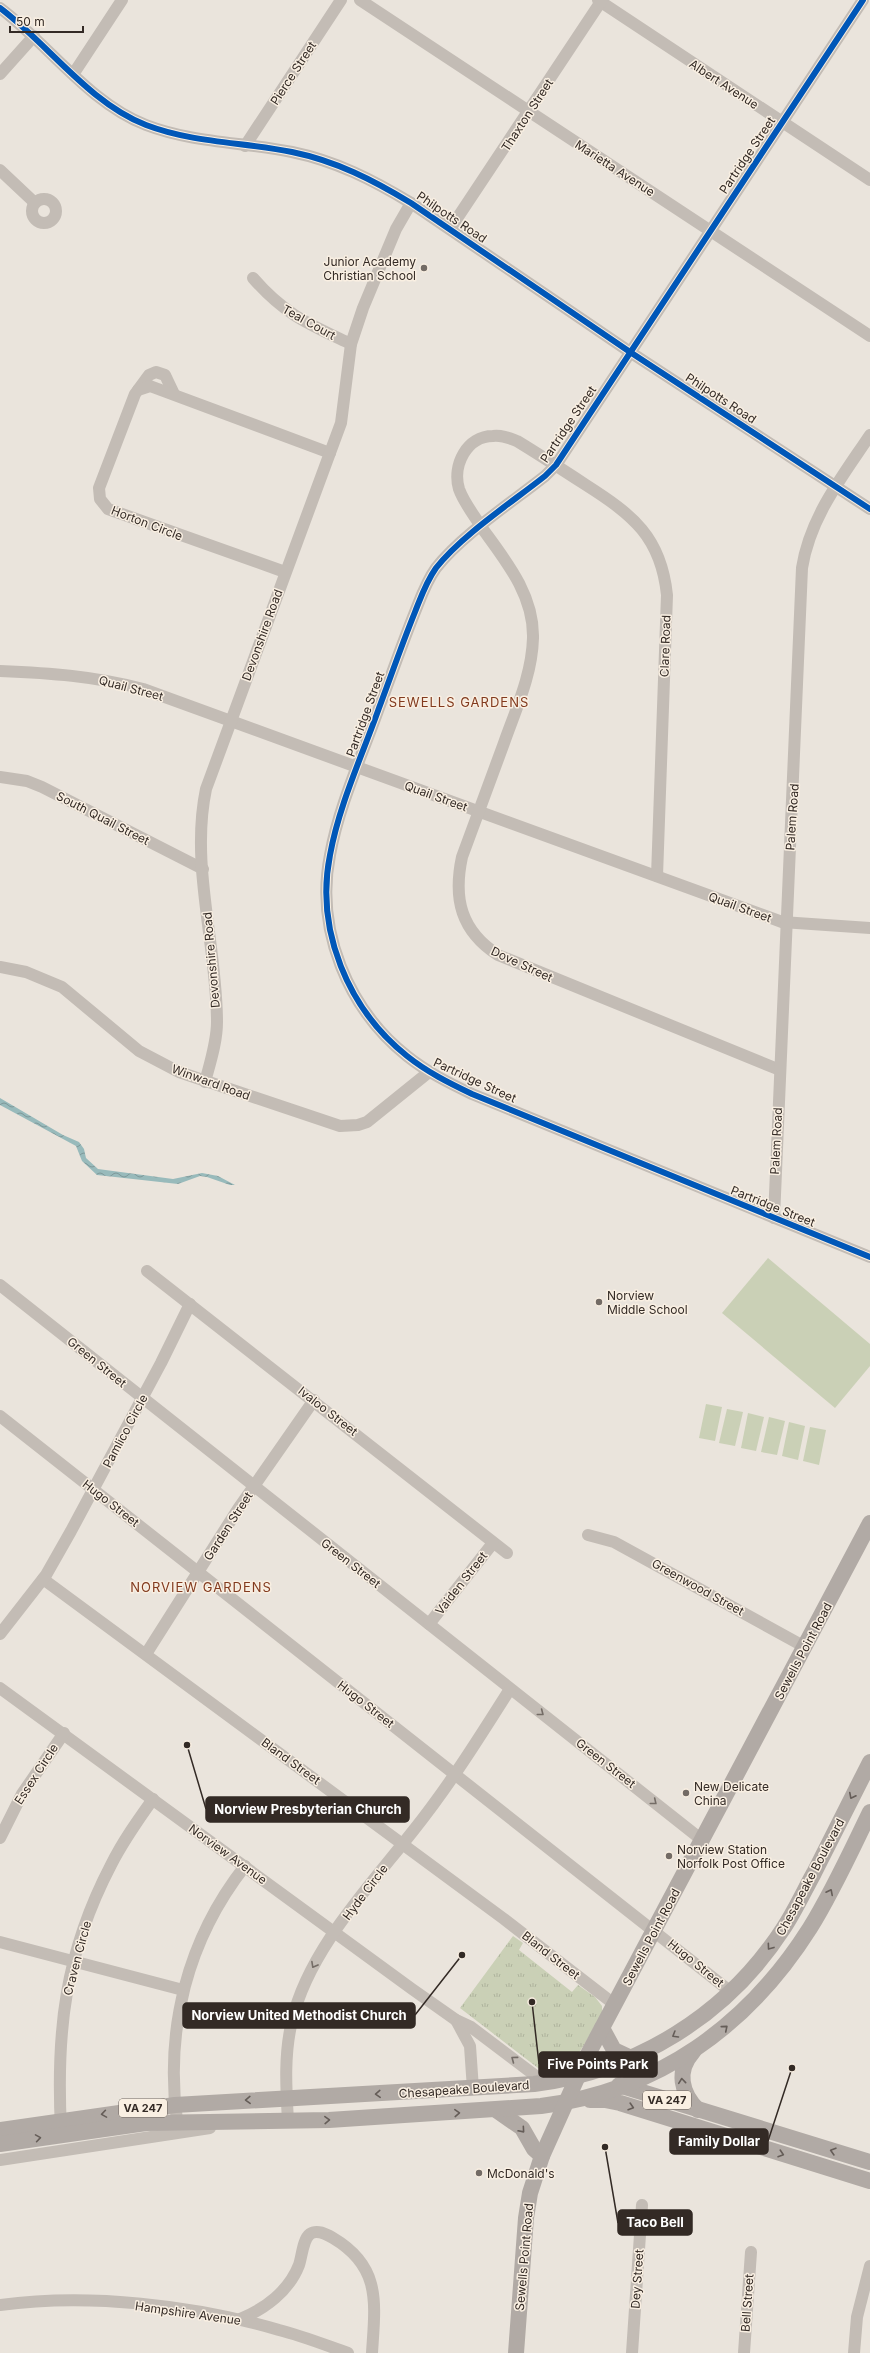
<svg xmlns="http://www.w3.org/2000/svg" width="870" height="2353" font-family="Inter,sans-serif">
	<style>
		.green { fill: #cad0b6 }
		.park { fill: url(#park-tufts) }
		.water { fill: url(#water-waves) }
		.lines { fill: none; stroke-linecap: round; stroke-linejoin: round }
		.minor { stroke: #c3bcb5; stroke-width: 12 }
		.major { stroke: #b1aaa5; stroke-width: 16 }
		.cycleway-casing { stroke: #f9efe2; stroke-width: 8 }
		.cycleway { stroke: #0057b8; stroke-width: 6 }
		.oneway { stroke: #746c66 }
		.oneway2 { stroke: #655d58 }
		.poi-dot { fill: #736b65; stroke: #f9efe2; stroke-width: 1.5 }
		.labels { text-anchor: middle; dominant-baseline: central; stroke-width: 3; stroke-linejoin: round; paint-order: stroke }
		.shield { fill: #f9efe2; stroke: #6e655e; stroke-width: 1 }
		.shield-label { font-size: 11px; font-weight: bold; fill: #332a25 }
		.street-label { font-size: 12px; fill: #332a25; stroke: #f9efe2 }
		.poi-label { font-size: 12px; fill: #332a25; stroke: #f9efe2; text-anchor: start }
		.neighbourhood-label { font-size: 13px; letter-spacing: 1px; fill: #823a1e; stroke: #f9efe2 }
		.leader { fill: none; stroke: #332a25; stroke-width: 1.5 }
		.callout-dot { fill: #332a25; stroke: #f9efe2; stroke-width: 1.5 }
		.callout { fill: #332a25; stroke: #332a25; stroke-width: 1.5 }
		.callout-label { font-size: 13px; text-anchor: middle; font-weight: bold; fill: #fff }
	</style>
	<defs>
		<pattern id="park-tufts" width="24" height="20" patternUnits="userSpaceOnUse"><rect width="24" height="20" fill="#cad0b6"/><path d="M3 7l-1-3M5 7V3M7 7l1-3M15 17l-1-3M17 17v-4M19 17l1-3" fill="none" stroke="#aeb39c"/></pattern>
		<pattern id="water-waves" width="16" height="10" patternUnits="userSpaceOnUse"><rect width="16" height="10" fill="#98babb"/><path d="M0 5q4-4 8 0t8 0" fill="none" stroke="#7d9798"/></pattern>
	</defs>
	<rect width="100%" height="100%" fill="#eae4dc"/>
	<g class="green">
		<polygon points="768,1258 870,1344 870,1366 835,1408 722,1313"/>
		<polygon points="706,1404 722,1407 715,1441 699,1438"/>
		<polygon points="727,1409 743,1412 735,1446 719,1443"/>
		<polygon points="748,1413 764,1417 756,1451 741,1448"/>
		<polygon points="769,1417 785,1421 777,1455 761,1452"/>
		<polygon points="789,1422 805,1426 798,1460 782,1456"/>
		<polygon points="810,1427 826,1430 819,1465 803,1461"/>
	</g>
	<path class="park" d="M 513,1936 L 523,1943 L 519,1950 L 572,1992 L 578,1985 L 595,1997 L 602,2006 L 602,2012 C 595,2024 578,2061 566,2066 C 557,2069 547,2068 538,2068 L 460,2008 Z"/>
	<polygon class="water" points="0,1098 63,1135 79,1142 84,1149 86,1158 98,1169 173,1179 202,1173 218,1176 235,1185 230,1185 207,1177 200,1176 178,1184 97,1175 82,1161 76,1146 0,1105"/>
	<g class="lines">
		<g class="minor">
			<polyline points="360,0 870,336"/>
			<polyline points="598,0 870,180"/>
			<path d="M 863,0 L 556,465 L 545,476 C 511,503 462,535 436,568 C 426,582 421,597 415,612 C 402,644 391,676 379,708 C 362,756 339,805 330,855 C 315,930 348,1009 407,1056 C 427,1072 449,1083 472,1094 L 870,1257"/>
			<path d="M 0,8 C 48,44 89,103 146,125 C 193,143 243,142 292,152 C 336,161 373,180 411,203 L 630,352 L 870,509"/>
			<polyline points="74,73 122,0"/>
			<polyline points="0,74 34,36"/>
			<polyline points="245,146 341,0"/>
			<polyline points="0,170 35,203"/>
			<circle cx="44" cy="211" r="12"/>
			<polyline points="450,229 602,0"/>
			<path d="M 253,278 C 285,315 309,324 351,344"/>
			<polyline points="138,390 149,375 156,372 165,375 174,394"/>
			<polyline points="285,572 108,509 100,499 99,488 135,394 138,390 150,386 330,453"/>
			<path d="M 0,671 C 49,673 95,676 143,689 L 782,922 L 870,928"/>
			<polyline points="0,777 27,781 42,787 203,869"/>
			<path d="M 657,876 L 667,595 C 661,537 633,515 586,485 C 563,470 540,455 517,441 C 509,438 502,435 493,436 C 467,436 452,465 459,489 C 464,503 474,515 482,528 C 506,561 534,595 533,638 C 532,675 516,709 504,743 C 490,781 476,819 462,857 C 453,899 461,931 498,955 L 780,1070"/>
			<polyline points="0,967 26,972 62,987 139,1051 179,1072 340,1126 358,1125 367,1122 429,1072"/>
			<path d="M 205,1082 C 210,1063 217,1042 217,1022 C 217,945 190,865 206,789 L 341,423 L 351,344 L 363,308 L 396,229 L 411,203"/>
			<path d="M 774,1218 L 802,568 C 810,517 842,477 870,435"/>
			<polyline points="147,1271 507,1553"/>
			<polyline points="0,1285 702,1840"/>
			<polyline points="0,1416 731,1992"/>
			<polyline points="588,1535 614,1542 805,1647"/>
			<polyline points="43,1579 504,1919 614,2004"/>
			<polyline points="429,1624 493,1543"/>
			<polyline points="0,1634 46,1575 71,1531 161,1363 190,1304"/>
			<polyline points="146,1654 238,1509 314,1400"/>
			<polyline points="0,1688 412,1989 456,2020 471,2027 545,2083"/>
			<polyline points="0,1838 22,1794 64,1733"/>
			<polyline points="0,1942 183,1990"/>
			<polyline points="456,2020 470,2046 473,2089"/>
			<path d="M 177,2121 C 165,2029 187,1940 245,1866"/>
			<path d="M 288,2121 C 286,2087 284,2054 292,2021 C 308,1951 369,1887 413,1831 C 449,1786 479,1738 510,1689"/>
			<path d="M 61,2129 C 56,2031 65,1953 111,1865 C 123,1841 138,1820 153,1799"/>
			<polyline points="0,2160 210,2128"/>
			<path d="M 0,2305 C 88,2293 194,2305 279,2330 C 303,2336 325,2345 348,2353"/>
			<path d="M 240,2319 C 265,2309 289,2291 299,2265 C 302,2256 303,2239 310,2234 C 317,2229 326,2234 333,2238 C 382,2267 375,2304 372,2353"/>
			<polyline points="632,2353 642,2205"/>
			<polyline points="744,2353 751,2252"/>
			<polyline points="854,2353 857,2317 870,2266"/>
		</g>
		<g class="major">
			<polyline points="602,2028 614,2050 631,2058"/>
			<path d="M 693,2052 C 676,2071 681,2093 698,2110"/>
			<polyline points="619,2085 870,2162"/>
			<polyline points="590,2100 605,2100 620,2103 870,2181"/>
			<polyline points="496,2110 522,2128 534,2149 542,2156"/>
			<path d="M 0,2130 L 175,2105 L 534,2084 C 637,2071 727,2015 783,1929 C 795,1911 804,1891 814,1873 C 833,1836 851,1799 870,1762"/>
			<path d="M 0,2144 L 146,2123 L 329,2120 L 541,2106 C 658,2091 748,2026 810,1928 C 833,1891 851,1851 870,1812"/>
			<polyline points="516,2353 526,2218 530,2193 542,2156 586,2058 870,1523"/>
		</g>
		<g class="cycleway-casing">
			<g id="cycleway">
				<path d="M 863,0 L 556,465 L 545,476 C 511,503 462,535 436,568 C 426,582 421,597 415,612 C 402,644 391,676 379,708 C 362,756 339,805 330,855 C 315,930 348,1009 407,1056 C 427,1072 449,1083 472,1094 L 870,1257"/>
				<path d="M 0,8 C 48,44 89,103 146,125 C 193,143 243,142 292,152 C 336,161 373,180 411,203 L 630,352 L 870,509"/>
			</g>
		</g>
		<use href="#cycleway" class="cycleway"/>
	</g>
	<defs><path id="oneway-chevron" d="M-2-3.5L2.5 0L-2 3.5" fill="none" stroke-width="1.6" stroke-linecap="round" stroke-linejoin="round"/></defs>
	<g class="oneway">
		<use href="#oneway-chevron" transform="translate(541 1713) rotate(38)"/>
		<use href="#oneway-chevron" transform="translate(654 1802) rotate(39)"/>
		<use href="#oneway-chevron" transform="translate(314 1965) rotate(119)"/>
		<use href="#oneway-chevron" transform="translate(514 2059) rotate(-143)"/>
	</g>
	<g class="oneway2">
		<use href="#oneway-chevron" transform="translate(852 1796) rotate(117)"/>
		<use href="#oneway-chevron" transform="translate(830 1892) rotate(-63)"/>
		<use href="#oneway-chevron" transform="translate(770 1947) rotate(126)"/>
		<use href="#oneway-chevron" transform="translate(725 2028) rotate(-40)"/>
		<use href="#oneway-chevron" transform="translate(675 2035) rotate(149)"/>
		<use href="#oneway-chevron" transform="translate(682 2081) rotate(-96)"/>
		<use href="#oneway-chevron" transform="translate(378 2094) rotate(177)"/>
		<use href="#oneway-chevron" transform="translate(248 2100) rotate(178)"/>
		<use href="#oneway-chevron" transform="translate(631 2107) rotate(17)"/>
		<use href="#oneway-chevron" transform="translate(457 2113) rotate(-3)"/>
		<use href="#oneway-chevron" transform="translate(104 2114) rotate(171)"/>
		<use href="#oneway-chevron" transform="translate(327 2120) rotate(-2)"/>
		<use href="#oneway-chevron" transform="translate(522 2130) rotate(49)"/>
		<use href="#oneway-chevron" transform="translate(38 2138) rotate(-9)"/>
		<use href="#oneway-chevron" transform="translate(833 2151) rotate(-164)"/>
		<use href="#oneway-chevron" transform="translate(781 2154) rotate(18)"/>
	</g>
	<g class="poi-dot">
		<circle cx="424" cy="268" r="4"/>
		<circle cx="599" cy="1302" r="4"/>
		<circle cx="686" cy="1793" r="4"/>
		<circle cx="669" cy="1856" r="4"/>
		<circle cx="479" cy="2173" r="4"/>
	</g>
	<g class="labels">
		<g class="shield">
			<rect x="643" y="2091" width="48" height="18" rx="3"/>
			<rect x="119" y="2099" width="48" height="18" rx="3"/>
		</g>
		<g class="shield-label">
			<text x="667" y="2100">VA 247</text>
			<text x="143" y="2108">VA 247</text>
		</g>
		<g class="street-label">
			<text transform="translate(293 73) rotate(-57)">Pierce Street</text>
			<text transform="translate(724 84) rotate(33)">Albert Avenue</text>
			<text transform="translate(527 115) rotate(-57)">Thaxton Street</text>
			<text transform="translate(747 155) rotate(-56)">Partridge Street</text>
			<text transform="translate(615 168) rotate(33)">Marietta Avenue</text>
			<text transform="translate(452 217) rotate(34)">Philpotts Road</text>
			<text transform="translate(309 322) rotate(29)">Teal Court</text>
			<text transform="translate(721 398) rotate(33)">Philpotts Road</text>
			<text transform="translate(568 424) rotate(-56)">Partridge Street</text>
			<text transform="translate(147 523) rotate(21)">Horton Circle</text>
			<text transform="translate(262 635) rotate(-70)">Devonshire Road</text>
			<text transform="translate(665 646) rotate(-88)">Clare Road</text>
			<text transform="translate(131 688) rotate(15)">Quail Street</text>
			<text transform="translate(365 714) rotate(-70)">Partridge Street</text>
			<text transform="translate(436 796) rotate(20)">Quail Street</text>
			<text transform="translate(792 817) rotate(-86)">Palem Road</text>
			<text transform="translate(103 818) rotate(27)">South Quail Street</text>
			<text transform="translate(740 907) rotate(20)">Quail Street</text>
			<text transform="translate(211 960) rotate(-95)">Devonshire Road</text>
			<text transform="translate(522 964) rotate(25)">Dove Street</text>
			<text transform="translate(475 1080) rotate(25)">Partridge Street</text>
			<text transform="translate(211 1082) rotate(20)">Winward Road</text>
			<text transform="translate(776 1141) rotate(-87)">Palem Road</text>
			<text transform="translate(773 1206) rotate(22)">Partridge Street</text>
			<text transform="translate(97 1362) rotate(39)">Green Street</text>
			<text transform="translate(328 1411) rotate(38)">Ivaloo Street</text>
			<text transform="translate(125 1431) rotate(-62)">Pamlico Circle</text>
			<text transform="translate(111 1503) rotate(38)">Hugo Street</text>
			<text transform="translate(228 1526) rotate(-57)">Garden Street</text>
			<text transform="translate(351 1563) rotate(38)">Green Street</text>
			<text transform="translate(461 1583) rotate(-52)">Vaiden Street</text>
			<text transform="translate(698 1587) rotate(29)">Greenwood Street</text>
			<text transform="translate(803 1651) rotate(-62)">Sewells Point Road</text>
			<text transform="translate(366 1704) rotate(38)">Hugo Street</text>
			<text transform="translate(291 1761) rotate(36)">Bland Street</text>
			<text transform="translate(606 1763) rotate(38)">Green Street</text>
			<text transform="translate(36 1774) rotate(-57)">Essex Circle</text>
			<text transform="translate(228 1854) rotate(36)">Norview Avenue</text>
			<text transform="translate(810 1877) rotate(-62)">Chesapeake Boulevard</text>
			<text transform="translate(365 1892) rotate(-53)">Hyde Circle</text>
			<text transform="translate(651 1937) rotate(-62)">Sewells Point Road</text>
			<text transform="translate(551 1955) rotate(38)">Bland Street</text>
			<text transform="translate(77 1958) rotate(-75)">Craven Circle</text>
			<text transform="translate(696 1963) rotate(39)">Hugo Street</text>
			<text transform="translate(464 2089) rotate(-4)">Chesapeake Boulevard</text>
			<text transform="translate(524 2257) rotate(-85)">Sewells Point Road</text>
			<text transform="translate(637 2279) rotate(-86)">Dey Street</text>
			<text transform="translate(747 2303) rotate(-86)">Bell Street</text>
			<text transform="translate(188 2313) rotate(8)">Hampshire Avenue</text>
		</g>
		<g class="poi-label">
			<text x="416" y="261" text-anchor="end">Junior Academy<tspan x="416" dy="14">Christian School</tspan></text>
			<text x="607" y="1295">Norview<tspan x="607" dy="14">Middle School</tspan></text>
			<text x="694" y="1786">New Delicate<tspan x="694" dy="14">China</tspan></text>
			<text x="677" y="1849">Norview Station<tspan x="677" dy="14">Norfolk Post Office</tspan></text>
			<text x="487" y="2173">McDonald's</text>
		</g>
		<g class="neighbourhood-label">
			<text x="459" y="702">SEWELLS GARDENS</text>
			<text x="201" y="1587">NORVIEW GARDENS</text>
		</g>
	</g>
	<path class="leader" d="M187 1745L206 1809M462 1955L415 2015M532 2002L539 2064M792 2068L768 2141M605 2147L618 2223"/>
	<g class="callout-dot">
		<circle cx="187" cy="1745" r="4"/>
		<circle cx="462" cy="1955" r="4"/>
		<circle cx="532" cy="2002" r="4"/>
		<circle cx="792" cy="2068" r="4"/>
		<circle cx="605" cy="2147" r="4"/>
	</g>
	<g class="callout">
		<rect x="206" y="1797" width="203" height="25" rx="4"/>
		<rect x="183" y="2003" width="232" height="25" rx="4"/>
		<rect x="539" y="2052" width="118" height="25" rx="4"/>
		<rect x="670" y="2129" width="98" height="25" rx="4"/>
		<rect x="618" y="2210" width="74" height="25" rx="4"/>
	</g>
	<g class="callout-label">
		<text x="308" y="1814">Norview Presbyterian Church</text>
		<text x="299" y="2020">Norview United Methodist Church</text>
		<text x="598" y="2069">Five Points Park</text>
		<text x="719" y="2146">Family Dollar</text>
		<text x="655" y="2227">Taco Bell</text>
	</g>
	<path d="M10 26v6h73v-6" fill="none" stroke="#332a25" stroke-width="2"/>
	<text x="16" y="26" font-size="12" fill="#332a25" stroke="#f9efe2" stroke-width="3" paint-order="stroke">50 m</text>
</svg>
